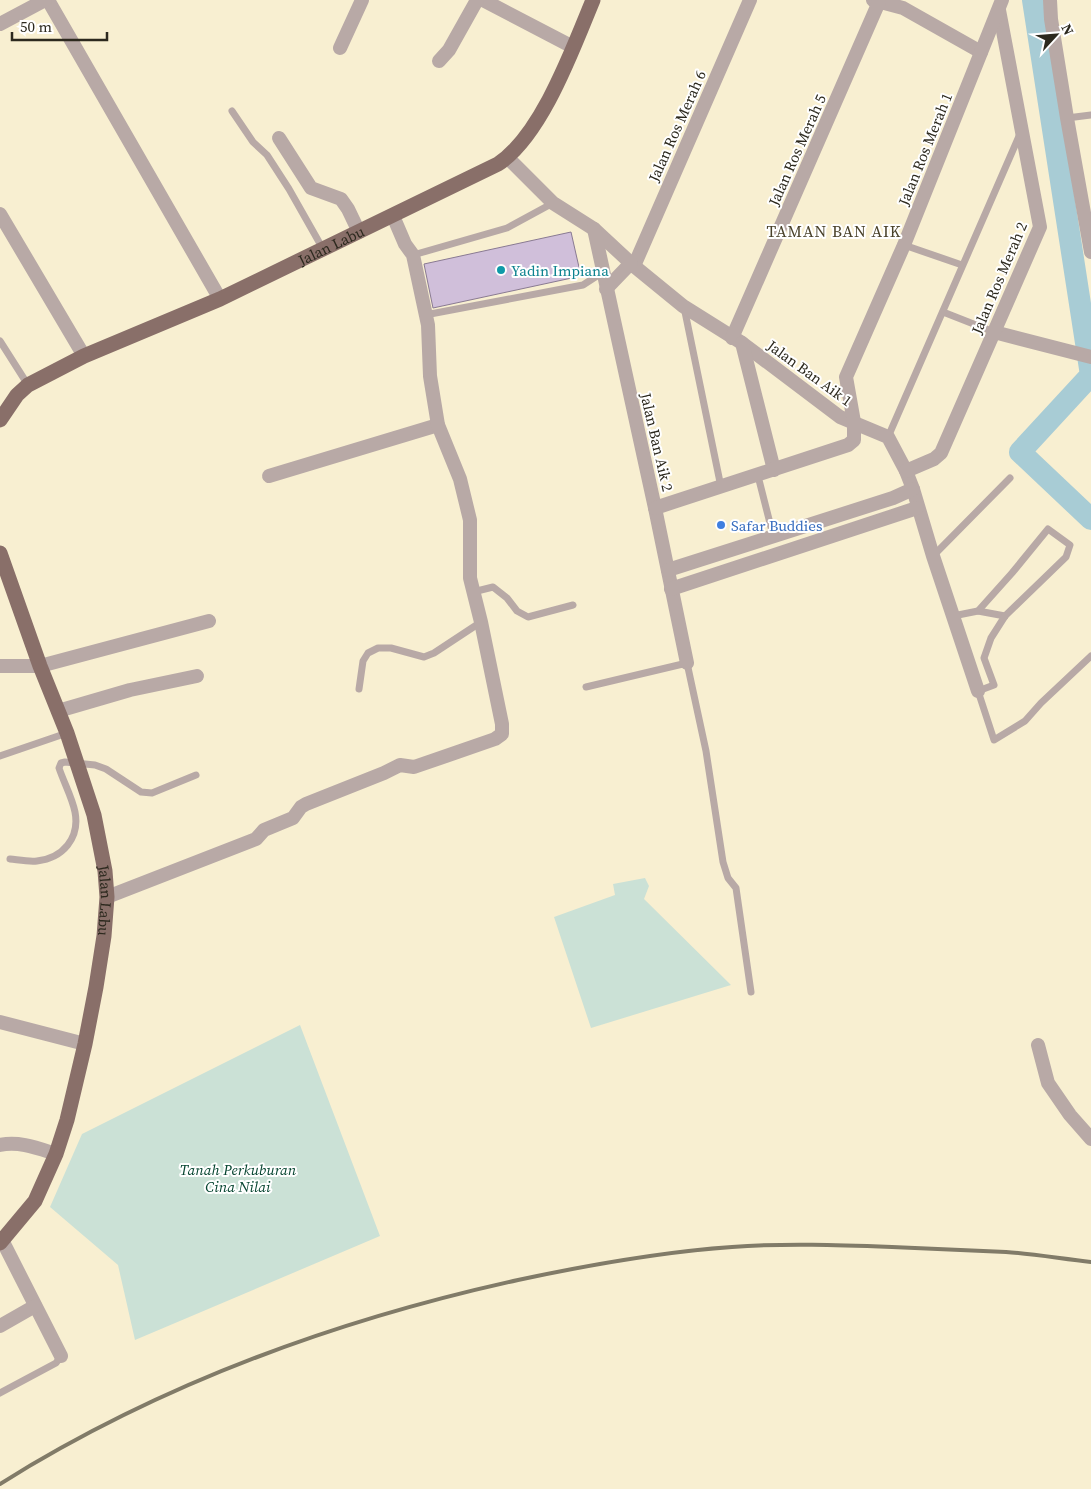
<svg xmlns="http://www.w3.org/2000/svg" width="1091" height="1489" font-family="'Source Serif 4',serif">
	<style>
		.green { fill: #cbe1d6 }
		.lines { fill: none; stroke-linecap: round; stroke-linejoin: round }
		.river { stroke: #a8ccd5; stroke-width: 22 }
		.building { fill: #d0bfda; stroke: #897a92 }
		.service { stroke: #b8a9a6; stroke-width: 7 }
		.minor { stroke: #b8a9a6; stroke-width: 14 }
		.primary { stroke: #896f69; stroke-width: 15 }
		.rail { stroke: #817b68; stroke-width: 4 }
		.culture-dot { fill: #0f9aa8; stroke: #fff; stroke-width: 2 }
		.shop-dot { fill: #3f7fe0; stroke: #fff; stroke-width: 2 }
		.labels { text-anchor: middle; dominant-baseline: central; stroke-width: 4; stroke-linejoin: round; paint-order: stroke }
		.street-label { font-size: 15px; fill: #2c291e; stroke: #fff }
		.culture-label { font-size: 15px; fill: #0d838f; stroke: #fff; text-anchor: start }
		.shop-label { font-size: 15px; fill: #366cbe; stroke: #fff; text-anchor: start }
		.park-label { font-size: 15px; font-style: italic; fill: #064530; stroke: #fff }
		.neighbourhood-label { font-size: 16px; letter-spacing: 1px; fill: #494129; stroke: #fff }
	</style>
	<rect width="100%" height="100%" fill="#f8efd1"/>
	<g class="green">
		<polygon points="645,878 649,886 644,899 731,985 591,1028 554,917 615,895 613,884"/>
		<polygon points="300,1025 380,1236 135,1340 118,1265 50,1207 82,1134"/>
	</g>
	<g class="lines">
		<polyline class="river" points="1033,0 1091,375 1020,452 1091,519"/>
	</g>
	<polygon class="building" points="571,232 581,276 433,308 424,264"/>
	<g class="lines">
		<g class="service">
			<polyline points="232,111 253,142 267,155 289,189 323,249"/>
			<polyline points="1067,118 1091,115"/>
			<polyline points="904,245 962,265"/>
			<polyline points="413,255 507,228 553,203"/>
			<polyline points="684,307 721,487"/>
			<polyline points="943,312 994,332"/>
			<polyline points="425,315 583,285 603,272"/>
			<polyline points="0,341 28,385"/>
			<polyline points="888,437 1020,134"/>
			<polyline points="758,476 773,535"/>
			<polyline points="933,556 1010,478"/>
			<polyline points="473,592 493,587 507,598 517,611 528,617 573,605"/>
			<polyline points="978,611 1005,616"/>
			<polyline points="953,616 978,611 1012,573 1048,529 1070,545 1066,557 1005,616 991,638 984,658 994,685 978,691 994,740 1025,721 1041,703 1091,656"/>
			<polyline points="586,687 687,663 706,751 723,862 728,878 736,888 751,992"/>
			<polyline points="359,689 363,661 368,653 378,648 391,648 424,657 434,653 481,622"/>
			<polyline points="0,756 67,733"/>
			<path d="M 10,859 C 19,860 29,862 37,861 C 63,858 80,838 75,812 C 72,797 64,783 59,768 L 61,763 L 65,762 L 95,765 L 106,769 L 141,792 L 152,793 L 196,775"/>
			<polyline points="0,1393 56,1363 61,1356"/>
		</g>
		<g class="minor">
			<polyline points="48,0 220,299"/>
			<polyline points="483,0 573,47"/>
			<polyline points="873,0 903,8 981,52"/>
			<polyline points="1050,0 1051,19 1067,118 1091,252"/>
			<polyline points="0,24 45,0"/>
			<polyline points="340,48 362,0"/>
			<polyline points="439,61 449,50 477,0"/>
			<polyline points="279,138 311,188 341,199 348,209 359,232"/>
			<polyline points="508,158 553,203 594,229 634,266 683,306 742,343 840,417 888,437 906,471 913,489 933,556 978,691"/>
			<polyline points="0,214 84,356"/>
			<polyline points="594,229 655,508 687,663"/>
			<polyline points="634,266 750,0"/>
			<polyline points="606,289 631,263"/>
			<polyline points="994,332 1091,357"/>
			<polyline points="732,338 879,2"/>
			<polyline points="742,343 774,470"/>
			<polyline points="906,471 934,459 941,453 1040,227 999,10"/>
			<polyline points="269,476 438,425"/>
			<polyline points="655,508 848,445 854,440 854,422 846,377 904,245 1002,0"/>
			<polyline points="668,570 893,498 913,489"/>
			<polyline points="671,589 917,508"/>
			<polyline points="0,666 40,666 209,621"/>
			<polyline points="58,711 130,690 197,676"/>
			<polyline points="107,897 256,839 264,830 293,818 301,807 306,804 384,773 400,765 414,767 495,739 502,734 502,724 481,622 470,578 470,520 460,479 438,425 430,376 428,325 413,255 405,244 393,216"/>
			<polyline points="0,1022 85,1044"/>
			<polyline points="1038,1045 1048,1083 1070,1115 1091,1139"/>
			<path d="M 0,1145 C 19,1141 37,1148 56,1154"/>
			<polyline points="2,1240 61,1356"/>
			<polyline points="0,1326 35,1306"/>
		</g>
		<g class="primary">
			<path id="s1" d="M 0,420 L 17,395 L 28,385 L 84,356 L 220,299 L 498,164 C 542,135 573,48 593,0"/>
			<path id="s2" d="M 0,553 L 40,666 L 67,733 L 94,815 L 105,871 L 107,897 L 104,936 L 96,987 L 85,1044 L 67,1120 L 56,1154 L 35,1201 L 0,1243"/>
		</g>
		<path class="rail" d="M 0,1484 C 158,1385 336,1320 518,1280 C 588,1265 660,1252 732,1247 C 785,1243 839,1245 892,1247 C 930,1249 968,1250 1006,1252 C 1034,1254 1063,1259 1091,1262"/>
	</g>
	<circle class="culture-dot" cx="501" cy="270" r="5"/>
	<circle class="shop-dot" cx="721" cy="525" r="5"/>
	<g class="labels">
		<g class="street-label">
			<text transform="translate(677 126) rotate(-66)">Jalan Ros Merah 6</text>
			<text transform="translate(925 149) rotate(-68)">Jalan Ros Merah 1</text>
			<text transform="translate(797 150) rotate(-66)">Jalan Ros Merah 5</text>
			<text stroke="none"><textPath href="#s1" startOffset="379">Jalan Labu</textPath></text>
			<text transform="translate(999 278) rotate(-67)">Jalan Ros Merah 2</text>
			<text transform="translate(810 373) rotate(36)">Jalan Ban Aik 1</text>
			<text transform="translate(657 442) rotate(77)">Jalan Ban Aik 2</text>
			<text stroke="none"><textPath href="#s2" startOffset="365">Jalan Labu</textPath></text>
		</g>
		<g class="culture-label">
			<text x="511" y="270">Yadin Impiana</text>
		</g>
		<g class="shop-label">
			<text x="731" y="525">Safar Buddies</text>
		</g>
		<g class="park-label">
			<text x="238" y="1169">Tanah Perkuburan<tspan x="238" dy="17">Cina Nilai</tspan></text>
		</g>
		<g class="neighbourhood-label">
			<text x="834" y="231">TAMAN BAN AIK</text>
		</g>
	</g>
	<g transform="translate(1056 35) rotate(64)" stroke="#ffffff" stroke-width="4" paint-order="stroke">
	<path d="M0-4L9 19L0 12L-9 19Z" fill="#2c291e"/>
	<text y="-8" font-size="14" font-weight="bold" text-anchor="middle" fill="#2c291e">N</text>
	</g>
	<path d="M12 32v8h95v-8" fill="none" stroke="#2c291e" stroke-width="2.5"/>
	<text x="20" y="32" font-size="15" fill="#2c291e" stroke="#ffffff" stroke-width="4" paint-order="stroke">50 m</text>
</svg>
